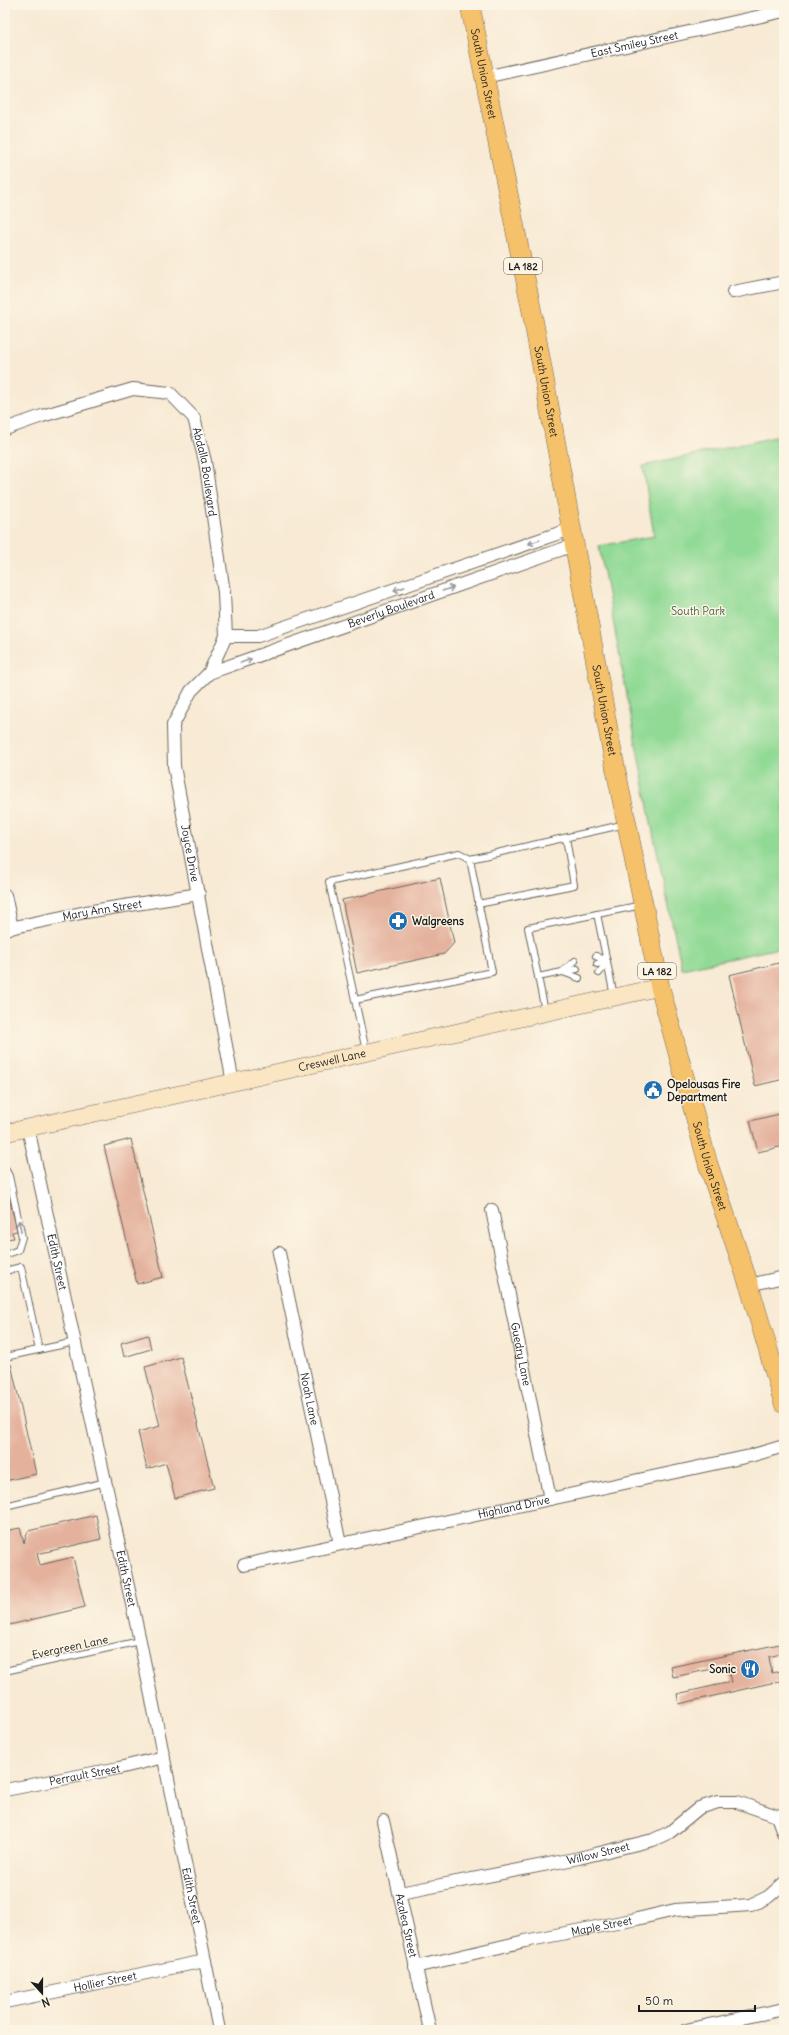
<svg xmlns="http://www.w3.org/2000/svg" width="789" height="2035" font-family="Delius,sans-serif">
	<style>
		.green { fill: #91da95; stroke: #567b58 }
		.building { fill: #e4b19c }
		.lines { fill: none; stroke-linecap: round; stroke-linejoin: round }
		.lane-casing { stroke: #69645c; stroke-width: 8 }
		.street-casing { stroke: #69645c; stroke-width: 14 }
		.secondary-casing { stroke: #69645c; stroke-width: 18 }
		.primary-casing { stroke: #69645c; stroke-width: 20 }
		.lane { stroke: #fff; stroke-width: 6 }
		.street { stroke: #fff; stroke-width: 12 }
		.secondary { stroke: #fbe6c4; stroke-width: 17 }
		.primary { stroke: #f5c16b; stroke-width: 19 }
		.oneway { stroke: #999 }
		.labels { text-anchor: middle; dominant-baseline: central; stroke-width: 3; stroke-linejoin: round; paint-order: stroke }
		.shield { fill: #fcf5e5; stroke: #5f5d58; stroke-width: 1 }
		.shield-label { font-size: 10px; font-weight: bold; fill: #1c1c1c }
		.street-label { font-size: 11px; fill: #1c1c1c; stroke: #fcf5e5 }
		.park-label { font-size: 11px; fill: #455e46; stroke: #fcf5e5 }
		.poi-label { font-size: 11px; font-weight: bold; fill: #1c1c1c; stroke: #fcf5e5; text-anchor: start }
	</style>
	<rect width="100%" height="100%" fill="#fcf5e5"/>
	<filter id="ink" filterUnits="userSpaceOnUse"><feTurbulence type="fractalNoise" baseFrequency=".025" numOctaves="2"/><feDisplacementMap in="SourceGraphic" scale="8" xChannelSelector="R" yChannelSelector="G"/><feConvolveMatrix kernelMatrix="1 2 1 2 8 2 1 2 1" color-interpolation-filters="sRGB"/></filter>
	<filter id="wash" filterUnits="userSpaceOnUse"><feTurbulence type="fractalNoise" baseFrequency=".012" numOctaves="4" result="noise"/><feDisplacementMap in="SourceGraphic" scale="16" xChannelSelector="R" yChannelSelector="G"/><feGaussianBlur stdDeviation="0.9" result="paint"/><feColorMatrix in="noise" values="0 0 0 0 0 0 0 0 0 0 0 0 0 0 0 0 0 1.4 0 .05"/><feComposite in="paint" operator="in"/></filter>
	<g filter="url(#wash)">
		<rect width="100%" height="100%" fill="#f8ead4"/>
		<polygon class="green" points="784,435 784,947 682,969 651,823 599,546 654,536 643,466"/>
		<g id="blocks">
			<g class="building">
				<polygon points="440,878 454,943 444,954 357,973 342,900"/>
				<polygon points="779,963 784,983 784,1079 755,1086 729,975"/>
				<polygon points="784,1113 784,1146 758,1152 750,1121"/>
				<polygon points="131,1139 163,1277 137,1284 104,1146"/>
				<polygon points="5,1179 17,1231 12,1232 14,1238 5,1239"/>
				<polygon points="148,1335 151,1349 124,1357 121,1343"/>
				<polygon points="181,1357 214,1488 175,1498 166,1463 147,1469 138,1432 160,1426 145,1367"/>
				<polygon points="11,1364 36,1474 5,1481 5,1366"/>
				<polygon points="96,1515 101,1539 37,1554 40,1565 73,1557 85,1607 5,1626 5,1531 20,1528 24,1543 28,1531"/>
				<polygon points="784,1643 784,1653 769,1657 772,1673 784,1670 784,1680 679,1704 677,1694 731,1682 727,1666 673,1677 671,1667"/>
			</g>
		</g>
	</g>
	<g filter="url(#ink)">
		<use href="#blocks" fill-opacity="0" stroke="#69645c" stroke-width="1"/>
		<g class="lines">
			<g class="lane-casing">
				<g id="lane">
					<polyline points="478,904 574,885 566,838"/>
					<polyline points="597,914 614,996"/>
					<polyline points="596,956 607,962"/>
					<polyline points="597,964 607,962"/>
					<polyline points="563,971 575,961"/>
					<polyline points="563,972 579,978"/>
					<polyline points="599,973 607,962"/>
					<polyline points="538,977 577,969"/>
					<polyline points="355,1000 329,882 459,853 470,859"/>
					<polyline points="545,1011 528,928 642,905"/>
					<polyline points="366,1051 355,1000 492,972 470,859 626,824"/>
					<polyline points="5,1168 9,1176 22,1237 18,1250 5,1255"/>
					<polyline points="5,1271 21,1267 39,1350"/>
					<polyline points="5,1357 75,1342"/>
					<polyline points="5,1506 106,1482"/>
					<polyline points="5,1671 140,1641"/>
				</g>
			</g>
			<g class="street-casing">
				<g id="street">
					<path id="s1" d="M 485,77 L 784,11"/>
					<polyline points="733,292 784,282"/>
					<path id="s2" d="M 5,429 L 42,416 L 133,389 L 170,393 L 194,418 L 205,461 L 224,593 L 226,636 L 209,673 L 191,691 L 173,725 L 174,766 L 233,1083"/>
					<polyline points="226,636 258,636 571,529"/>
					<path id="s3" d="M 209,673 L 574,545"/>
					<polyline points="5,895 12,928"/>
					<path id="s4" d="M 5,929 L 86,912 L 199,894"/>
					<path id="s5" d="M 28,1128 L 140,1641 L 219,2030"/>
					<path id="s6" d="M 492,1210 L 550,1499"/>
					<path id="s7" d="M 279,1253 L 340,1544"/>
					<polyline points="749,1285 784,1277"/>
					<path id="s8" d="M 244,1565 L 750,1456 L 784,1446"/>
					<path id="s9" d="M 5,1790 L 119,1768 L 164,1757"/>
					<polyline points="777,1816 784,1835"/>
					<path id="s10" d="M 383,1821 L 430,2030"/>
					<path id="s11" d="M 400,1893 L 579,1858 L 653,1840 L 670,1832 L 699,1808 L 718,1802 L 737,1802 L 777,1816 L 784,1814"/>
					<path id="s12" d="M 415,1967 L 525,1941 L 637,1919 L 675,1910 L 751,1905 L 768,1897 L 784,1883"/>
					<path id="s13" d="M 5,2002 L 205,1961"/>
					<polyline points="686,2030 784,2009"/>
				</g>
			</g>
			<g class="secondary-casing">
				<g id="secondary">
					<path id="s14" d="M 5,1133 L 660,987"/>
				</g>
			</g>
			<g class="primary-casing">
				<g id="primary">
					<path id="s15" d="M 470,5 L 531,307 L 612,751 L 660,987 L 708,1164 L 749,1285 L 784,1404"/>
				</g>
			</g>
			<use href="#lane" class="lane"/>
			<use href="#street" class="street"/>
			<use href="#secondary" class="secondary"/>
			<use href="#primary" class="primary"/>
		</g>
		<defs><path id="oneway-shaft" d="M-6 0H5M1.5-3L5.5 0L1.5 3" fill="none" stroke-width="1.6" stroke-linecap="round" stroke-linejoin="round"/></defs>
		<g class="oneway">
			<use href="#oneway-shaft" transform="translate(534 542) rotate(161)"/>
			<use href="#oneway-shaft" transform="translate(399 589) rotate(161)"/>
			<use href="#oneway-shaft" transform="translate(448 589) rotate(-19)"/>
			<use href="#oneway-shaft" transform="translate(246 661) rotate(-20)"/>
			<use href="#oneway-shaft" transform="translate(20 1226) rotate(-102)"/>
		</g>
	</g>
	<defs>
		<g id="pharmacy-disc" transform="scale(1)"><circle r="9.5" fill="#1f6fb2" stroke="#fcf5e5"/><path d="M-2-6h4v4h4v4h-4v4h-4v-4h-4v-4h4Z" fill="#fff"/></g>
		<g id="civic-disc" transform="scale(1)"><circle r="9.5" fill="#1f6fb2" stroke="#fcf5e5"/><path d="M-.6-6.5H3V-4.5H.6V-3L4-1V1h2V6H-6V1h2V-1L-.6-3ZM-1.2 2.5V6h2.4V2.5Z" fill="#fff"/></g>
		<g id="restaurant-disc" transform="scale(1)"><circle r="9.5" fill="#1f6fb2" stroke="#fcf5e5"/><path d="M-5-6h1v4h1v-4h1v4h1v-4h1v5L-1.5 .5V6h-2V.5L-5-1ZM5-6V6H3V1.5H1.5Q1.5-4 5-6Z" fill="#fff"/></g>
	</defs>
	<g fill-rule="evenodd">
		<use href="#pharmacy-disc" x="398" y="921"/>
		<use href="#civic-disc" x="653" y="1090"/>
		<use href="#restaurant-disc" x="750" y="1669"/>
	</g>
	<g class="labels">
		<g class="shield">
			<rect x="504" y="258" width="38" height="16" rx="3"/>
			<rect x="638" y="963" width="38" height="16" rx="3"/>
		</g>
		<g class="shield-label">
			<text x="523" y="266">LA 182</text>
			<text x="657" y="971">LA 182</text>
		</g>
		<g class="street-label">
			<text stroke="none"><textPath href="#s1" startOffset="153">East Smiley Street</textPath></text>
			<text stroke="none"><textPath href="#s15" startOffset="70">South Union Street</textPath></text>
			<text stroke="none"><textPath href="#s15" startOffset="394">South Union Street</textPath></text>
			<text stroke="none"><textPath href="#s2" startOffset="261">Abdalla Boulevard</textPath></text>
			<text stroke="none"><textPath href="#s3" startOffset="193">Beverly Boulevard</textPath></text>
			<text stroke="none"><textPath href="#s15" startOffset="718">South Union Street</textPath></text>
			<text stroke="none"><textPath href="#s2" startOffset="661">Joyce Drive</textPath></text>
			<text stroke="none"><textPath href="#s4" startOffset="99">Mary Ann Street</textPath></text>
			<text stroke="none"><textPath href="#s14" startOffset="335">Creswell Lane</textPath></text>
			<text stroke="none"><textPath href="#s15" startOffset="1186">South Union Street</textPath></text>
			<text stroke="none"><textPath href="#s5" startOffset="137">Edith Street</textPath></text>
			<text stroke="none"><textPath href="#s6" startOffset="147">Guedry Lane</textPath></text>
			<text stroke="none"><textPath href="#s7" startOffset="149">Noah Lane</textPath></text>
			<text stroke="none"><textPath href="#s8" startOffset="276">Highland Drive</textPath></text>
			<text stroke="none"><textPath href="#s5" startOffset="461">Edith Street</textPath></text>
			<text transform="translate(70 1647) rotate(-12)">Evergreen Lane</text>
			<text stroke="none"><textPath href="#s9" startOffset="81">Perrault Street</textPath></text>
			<text stroke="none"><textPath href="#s11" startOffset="202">Willow Street</textPath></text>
			<text stroke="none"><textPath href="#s5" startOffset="785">Edith Street</textPath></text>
			<text stroke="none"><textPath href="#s12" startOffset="191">Maple Street</textPath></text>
			<text stroke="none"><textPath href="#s10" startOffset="107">Azalea Street</textPath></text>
			<text stroke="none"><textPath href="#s13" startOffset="102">Hollier Street</textPath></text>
		</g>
		<g class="park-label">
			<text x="698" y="611">South Park</text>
		</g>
		<g class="poi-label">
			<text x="412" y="921">Walgreens</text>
			<text x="667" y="1084">Opelousas Fire<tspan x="667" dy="13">Department</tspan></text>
			<text x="736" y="1669" text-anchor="end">Sonic</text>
		</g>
	</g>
	<rect width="789" height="2035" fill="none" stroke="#fcf5e5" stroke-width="20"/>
	<g transform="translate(42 1993) rotate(159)" stroke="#fcf5e5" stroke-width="3" paint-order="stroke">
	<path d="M0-3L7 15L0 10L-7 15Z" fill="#1c1c1c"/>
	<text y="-6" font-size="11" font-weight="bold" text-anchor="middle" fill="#1c1c1c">N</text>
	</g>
	<path d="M639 2005v6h116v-6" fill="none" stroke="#1c1c1c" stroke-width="2"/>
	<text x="645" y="2005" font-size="12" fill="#1c1c1c" stroke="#fcf5e5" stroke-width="3" paint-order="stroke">50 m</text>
</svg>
